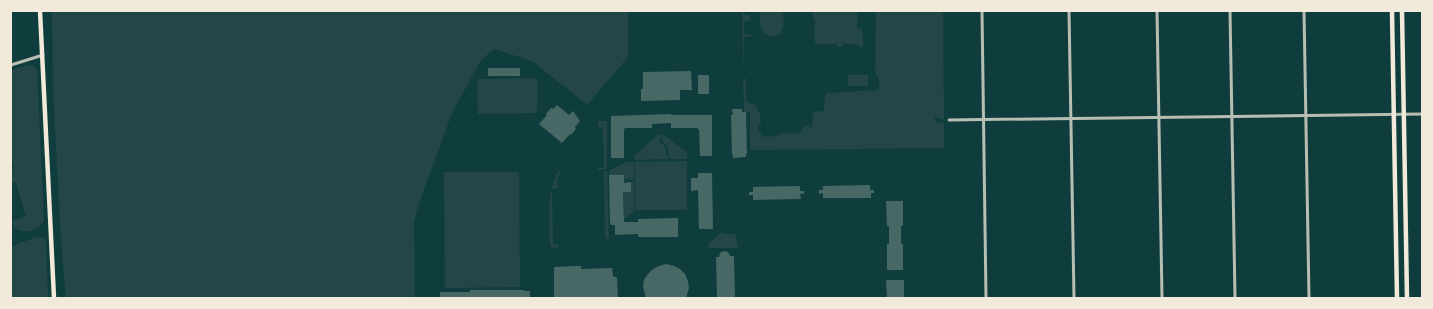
<svg xmlns="http://www.w3.org/2000/svg" width="1433" height="309" font-family="Signika,sans-serif">
	<style>
		.green { fill: #244646 }
		.building { fill: #486865 }
		.lines { fill: none; stroke-linecap: round; stroke-linejoin: round }
		.minor { stroke: #b8beb3; stroke-width: 3 }
		.secondary { stroke: #f1e9da; stroke-width: 4.5 }
	</style>
	<rect width="100%" height="100%" fill="#0f3d3e"/>
	<g class="green">
		<polygon points="52,11 628,11 628,57 587,105 532,61 494,49 481,60 452,113 419,203 414,223 415,298 66,298 61,241 53,89"/>
		<polygon points="742,11 744,11 744,15 749,15 751,18 749,21 744,21 744,34 754,35 753,36 744,37 744,76"/>
		<path d="M 760,11 L 783,11 C 783,17 785,25 782,30 C 778,39 766,38 762,30 C 759,25 760,17 760,11 Z"/>
		<polygon points="813,11 857,11 857,28 861,29 863,33 863,47 859,47 858,44 843,44 842,47 837,47 837,44 815,44 815,20 813,18"/>
		<path d="M 876,11 L 943,11 L 944,120 L 935,117 L 935,122 L 944,123 L 944,148 L 750,150 L 750,112 L 744,112 L 743,78 L 746,79 L 746,101 L 757,106 L 758,112 L 760,113 L 761,122 L 758,128 L 762,136 C 767,137 773,137 779,135 C 784,133 786,131 791,134 L 800,133 L 804,127 L 807,126 L 812,128 L 813,112 L 824,111 L 825,97 L 827,93 L 878,90 C 881,83 879,78 875,72 Z"/>
		<path d="M 29,65 L 35,67 L 37,69 L 44,221 C 38,232 24,234 14,228 L 12,221 L 26,216 L 16,183 L 11,183 L 11,170 L 14,169 L 11,157 L 11,70 Z"/>
		<rect x="848" y="75" width="20" height="11"/>
		<polygon points="535,78 537,80 537,110 535,113 478,114 477,81 479,79"/>
		<polygon points="598,121 607,121 607,169 598,170 598,168 604,167 603,128 598,127"/>
		<polygon points="659,134 661,135 660,142 666,148 666,154 669,159 635,160 635,155"/>
		<polygon points="663,134 687,153 687,159 671,159 669,156 668,147 662,141 662,135"/>
		<polygon points="687,161 687,210 635,210 635,162"/>
		<polygon points="626,162 634,162 634,180 624,179 624,175 609,175 609,171"/>
		<path d="M 558,171 L 561,172 L 557,178 L 558,188 L 552,189 L 553,244 L 558,245 L 558,248 C 554,249 551,248 550,244 C 549,219 547,194 558,171 Z"/>
		<polygon points="604,171 607,171 609,242 605,236"/>
		<polygon points="444,172 519,172 520,287 445,288"/>
		<polygon points="631,182 634,182 634,211 624,219 623,192 631,192"/>
		<polygon points="722,232 723,234 735,234 738,248 708,248 708,244"/>
		<polygon points="37,237 44,238 46,242 48,298 11,298 11,248 17,244"/>
	</g>
	<g class="building">
		<rect x="488" y="68" width="32" height="8"/>
		<polygon points="691,71 692,90 680,90 680,100 641,101 641,89 643,89 643,72"/>
		<rect x="698" y="75" width="11" height="19"/>
		<polygon points="557,105 569,115 573,111 580,121 575,127 576,129 571,135 570,134 562,143 539,124 547,115 546,114 551,108 553,109"/>
		<polygon points="732,109 742,109 742,112 746,112 747,154 746,154 746,157 733,158 733,155 732,155 731,115 733,115"/>
		<polygon points="671,114 671,115 712,115 712,156 700,156 699,130 697,128 671,128 671,123 652,124 652,128 625,128 624,130 624,158 611,158 611,116"/>
		<polygon points="698,173 712,173 713,229 699,229 698,190 691,191 691,178 698,178"/>
		<polygon points="609,175 624,175 624,183 631,182 631,192 623,192 624,222 638,222 638,219 678,218 678,237 638,237 638,234 615,235 615,225 611,225 610,222"/>
		<polygon points="870,185 870,190 874,190 874,193 871,193 871,198 823,198 823,193 819,194 819,190 823,190 823,186"/>
		<polygon points="800,186 800,191 804,191 804,194 800,194 801,199 753,200 753,195 749,195 749,192 753,192 753,187"/>
		<polygon points="886,201 903,201 903,226 901,226 901,244 903,244 903,270 887,270 887,244 889,244 889,226 887,226"/>
		<polygon points="723,251 728,252 730,256 734,256 735,298 717,298 716,257 719,257 720,253"/>
		<polygon points="666,264 674,266 680,269 685,274 688,281 689,288 686,298 646,298 643,287 644,280 648,274 653,269 659,266"/>
		<polygon points="575,266 581,266 581,269 612,268 613,276 617,278 618,298 554,298 554,267"/>
		<polygon points="886,280 904,280 904,298 887,298"/>
		<polygon points="470,290 524,290 524,291 530,291 530,298 440,298 440,292 470,292"/>
	</g>
	<g class="lines">
		<g class="minor">
			<polyline points="982,11 986,298"/>
			<polyline points="1069,11 1074,298"/>
			<polyline points="1157,11 1162,298"/>
			<polyline points="1230,11 1235,298"/>
			<polyline points="1304,11 1309,298"/>
			<polyline points="11,65 43,55"/>
			<polyline points="949,120 1422,114"/>
		</g>
		<g class="secondary">
			<polyline points="40,11 54,298"/>
			<polyline points="1392,11 1397,298"/>
			<polyline points="1402,11 1407,298"/>
		</g>
	</g>
	<rect width="1433" height="309" fill="none" stroke="#f1e9da" stroke-width="24"/>
</svg>
